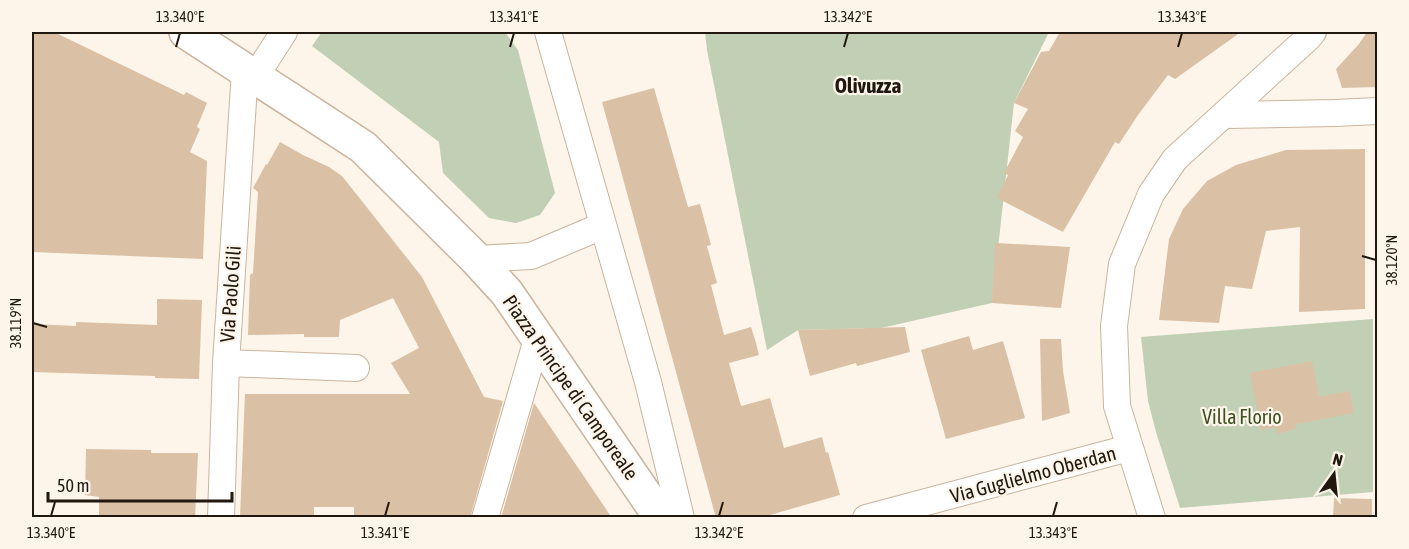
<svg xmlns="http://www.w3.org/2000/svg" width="1409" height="549" font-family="'Asap Condensed',sans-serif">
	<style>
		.green { fill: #c1d0b4 }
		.building { fill: #dac0a5 }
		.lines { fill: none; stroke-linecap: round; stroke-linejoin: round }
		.street-casing { stroke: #cab49d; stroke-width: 28 }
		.secondary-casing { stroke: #cab49d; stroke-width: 36 }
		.street { stroke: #fff; stroke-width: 26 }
		.secondary { stroke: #fff; stroke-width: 33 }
		.ticks { fill: none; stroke: #20180f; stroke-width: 2 }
		.labels { text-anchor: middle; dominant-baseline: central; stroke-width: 4.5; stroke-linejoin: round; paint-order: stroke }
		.street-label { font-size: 20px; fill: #20180f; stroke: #fdf4ea }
		.park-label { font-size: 20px; fill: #3b5121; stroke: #fdf4ea }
		.neighbourhood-label { font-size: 21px; font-weight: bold; fill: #20180f; stroke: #fdf4ea }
		.neatline { fill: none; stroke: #20180f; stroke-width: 2 }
		.ticks-label { font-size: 15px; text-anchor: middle; fill: #20180f }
	</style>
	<rect width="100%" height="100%" fill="#fdf4ea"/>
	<g class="green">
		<polygon points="322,32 505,32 518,50 555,193 540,215 516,223 489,218 443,173 439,142 312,46"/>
		<polygon points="705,32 1049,32 1014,103 992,303 881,328 798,330 767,350 707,50"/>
		<polygon points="1373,319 1373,492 1180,508 1156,432 1148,401 1141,337"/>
	</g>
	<g class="building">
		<polygon points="1060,32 1241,32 1175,79 1168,75 1138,115 1119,144 1115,142 1063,232 997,198 1008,175 1004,173 1023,137 1015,131 1028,109 1014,103 1041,52 1049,51"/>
		<polygon points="1367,32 1377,32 1377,87 1342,88 1336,69 1359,44"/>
		<polygon points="56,33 184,95 186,92 207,103 197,127 200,129 190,152 207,161 203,259 32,252 32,34"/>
		<polygon points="654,88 688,207 700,204 711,245 707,246 717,283 711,285 724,335 751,327 756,343 759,355 729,363 741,406 770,398 784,448 822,437 826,453 828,452 840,495 759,518 716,518 602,102"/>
		<polygon points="280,142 303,155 329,167 342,176 422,277 484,397 503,401 470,518 354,518 354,507 314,507 314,518 240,518 245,394 410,394 391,363 419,348 393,298 340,320 339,337 304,337 304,334 248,335 250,275 253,273 258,192 253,188 266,164 267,165"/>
		<polygon points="1365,149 1365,309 1299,312 1300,227 1266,231 1252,289 1225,286 1219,323 1159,320 1169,239 1183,209 1207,181 1236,165 1286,150"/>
		<polygon points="995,243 1070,247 1061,308 992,303"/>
		<polygon points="157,299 202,300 199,379 155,378 155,376 32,372 32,324 76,326 76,322 157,325"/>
		<polygon points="905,327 910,352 857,366 856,363 810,376 798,330"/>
		<polygon points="969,336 973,350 1003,341 1025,418 946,439 921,350"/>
		<polygon points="1040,339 1061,339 1063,371 1070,413 1042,421"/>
		<polygon points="1312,361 1319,397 1350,391 1354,413 1296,424 1297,428 1278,434 1276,427 1261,430 1250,373"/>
		<polygon points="534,403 585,478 612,518 501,518"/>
		<polygon points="86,449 151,450 151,453 198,453 195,518 99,518 99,497 85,495"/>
		<polygon points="1334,498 1372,499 1372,518 1333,518"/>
	</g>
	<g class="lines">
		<g class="street-casing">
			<g id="street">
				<polyline points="548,32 648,382 681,518"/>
				<polyline points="255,77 284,32"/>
				<polyline points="1225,115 1335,113 1378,111"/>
				<polyline points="476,259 531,256 602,226"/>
				<polyline points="226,363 356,368"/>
				<polyline points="221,518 226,363 245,70"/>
				<polyline points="485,518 538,336"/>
				<polyline points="866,518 1129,448"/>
				<polyline points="1152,518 1117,406 1114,326 1122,264 1151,194 1175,159 1307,39 1313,32"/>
			</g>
		</g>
		<g class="secondary-casing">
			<polyline id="secondary" points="186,32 363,147 476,259 507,293 661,518"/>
		</g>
		<use href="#street" class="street"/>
		<use href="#secondary" class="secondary"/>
	</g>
	<path class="ticks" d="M 176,47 L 180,33M 510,47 L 514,33M 844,47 L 848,33M 1178,47 L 1182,33M 1362,256 L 1376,260M 33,323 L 47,327M 51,516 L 55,502M 385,516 L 389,502M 719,516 L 723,502M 1053,516 L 1057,502"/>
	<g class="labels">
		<g class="street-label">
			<text transform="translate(230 294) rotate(-86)">Via Paolo Gili</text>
			<text transform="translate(571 387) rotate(55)">Piazza Principe di Camporeale</text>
			<text transform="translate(1033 474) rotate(-15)">Via Guglielmo Oberdan</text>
		</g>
		<g class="park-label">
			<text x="1242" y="416">Villa Florio</text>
		</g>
		<g class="neighbourhood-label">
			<text x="868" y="85">Olivuzza</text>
		</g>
	</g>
	<rect width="1409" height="549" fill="none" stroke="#fdf4ea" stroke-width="66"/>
	<g transform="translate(1334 474) rotate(15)" stroke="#fdf4ea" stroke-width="4.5" paint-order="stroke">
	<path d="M0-4.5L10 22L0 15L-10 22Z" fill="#20180f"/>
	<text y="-9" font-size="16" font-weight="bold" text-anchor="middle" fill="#20180f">N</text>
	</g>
	<path d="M48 492v9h184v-9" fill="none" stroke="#20180f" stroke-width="3"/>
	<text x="57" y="492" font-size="18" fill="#20180f" stroke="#fdf4ea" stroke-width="4.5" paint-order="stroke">50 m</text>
	<rect x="33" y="33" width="1343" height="483" class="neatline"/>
	<g class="ticks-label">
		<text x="180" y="22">13.340°E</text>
		<text x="514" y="22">13.341°E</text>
		<text x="848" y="22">13.342°E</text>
		<text x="1182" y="22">13.343°E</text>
		<text transform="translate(1392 260) rotate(-90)" y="5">38.120°N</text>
		<text transform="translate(16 323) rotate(-90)" y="5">38.119°N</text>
		<text x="51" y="538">13.340°E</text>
		<text x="385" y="538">13.341°E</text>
		<text x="719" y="538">13.342°E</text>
		<text x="1053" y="538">13.343°E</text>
	</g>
</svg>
